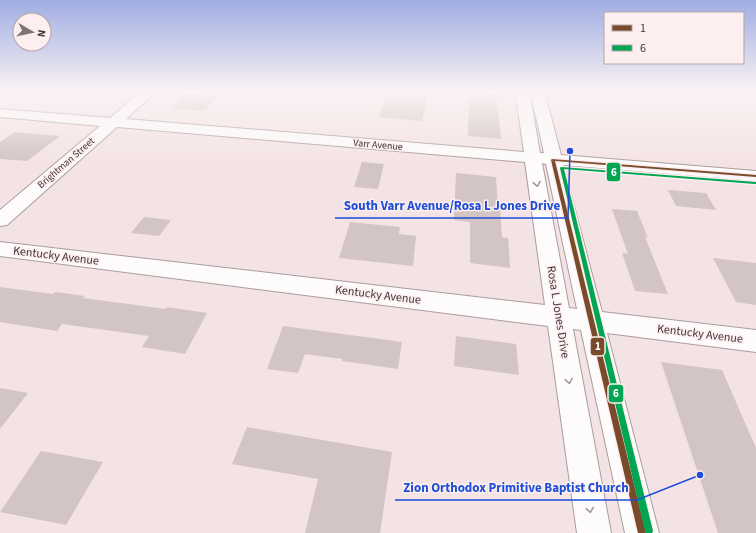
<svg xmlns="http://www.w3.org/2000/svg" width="756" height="533" font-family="'Source Sans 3',sans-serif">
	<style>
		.building { fill: #d2c5c3 }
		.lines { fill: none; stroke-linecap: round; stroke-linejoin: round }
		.minor-casing { stroke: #aa9d9d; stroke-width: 2 }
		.minor { fill: #fdfbfb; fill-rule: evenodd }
		.bus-1-casing { stroke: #fdeeef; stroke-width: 3 }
		.bus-2-casing { stroke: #fdeeef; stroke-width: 3 }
		.bus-1 { fill: #7a4b2a; fill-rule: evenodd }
		.bus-2 { fill: #00a651; fill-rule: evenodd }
		.oneway { stroke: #a09899 }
		.labels { text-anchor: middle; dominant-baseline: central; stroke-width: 3; stroke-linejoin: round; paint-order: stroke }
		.far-street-label { font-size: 10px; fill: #443637; stroke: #fdeeef }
		.street-label { font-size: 12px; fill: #443637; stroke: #fdeeef }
		.leader { fill: none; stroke: #1d4ed8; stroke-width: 1.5 }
		.callout-dot { fill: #1d4ed8; stroke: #fdeeef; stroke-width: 1.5 }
		.callout-label { font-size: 13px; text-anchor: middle; font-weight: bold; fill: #1d4ed8; stroke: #fdeeef; stroke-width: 3; stroke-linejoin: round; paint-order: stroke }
		.line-badge { stroke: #fdeeef; stroke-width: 1.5 }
		.badge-label { font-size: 11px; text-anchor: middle; font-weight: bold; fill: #fff }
	</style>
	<rect width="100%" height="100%" fill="#f4e3e4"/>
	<g class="building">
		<polygon points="388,90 429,90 422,121 379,117"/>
		<polygon points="469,91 496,93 501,139 468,136"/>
		<polygon points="186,94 217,96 204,111 172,108"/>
		<polygon points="15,132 60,136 27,161 0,159 0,142"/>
		<polygon points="362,162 384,164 378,189 354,187"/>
		<polygon points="456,173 496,177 498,207 500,208 502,237 508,238 510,268 470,263 470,222 454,220"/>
		<polygon points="668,190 706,193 716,210 676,206"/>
		<polygon points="612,209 637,211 648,238 645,237 668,294 635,291 622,253 628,254"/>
		<polygon points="144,217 171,220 159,236 131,233"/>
		<polygon points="350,222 400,227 399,234 416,236 413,266 339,258"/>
		<polygon points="713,258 756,263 756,305 736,302"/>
		<polygon points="0,287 53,294 56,292 85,296 83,298 166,309 167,307 207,313 185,354 142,347 149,336 62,324 57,331 0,322"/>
		<polygon points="283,326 402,342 398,369 342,361 342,359 305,354 298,373 267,369"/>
		<polygon points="456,336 516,344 519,375 454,366"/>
		<polygon points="661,362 722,370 756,448 756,533 718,533"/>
		<polygon points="0,388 28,393 0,429"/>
		<polygon points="247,427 392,452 380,533 305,533 318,479 232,464"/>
		<polygon points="41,451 103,462 66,525 0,512"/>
	</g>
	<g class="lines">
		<g class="minor-casing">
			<path id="minor" d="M 143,90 L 158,90 L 126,119 L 524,152 L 515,90 L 529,90 L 540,153 L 544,153 L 530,90 L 544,90 L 561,155 L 756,171 L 756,181 L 563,165 L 602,312 L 756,330 L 756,352 L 607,333 L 659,533 L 625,533 L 581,330 L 573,329 L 611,533 L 577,533 L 548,326 L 0,256 L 0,242 L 545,305 L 525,162 L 117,127 L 7,225 L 0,226 L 0,210 L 100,126 L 0,117 L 0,109 L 110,118 ZM 542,163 L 546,164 L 577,309 L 569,308 Z"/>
		</g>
		<use href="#minor" class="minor"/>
		<g class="bus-1-casing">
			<polygon id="bus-1" points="552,159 756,175 756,177 555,161 646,533 638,533 551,160"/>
		</g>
		<g class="bus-2-casing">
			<polygon id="bus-2" points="561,167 756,182 756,184 755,184 564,169 653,531 652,533 646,533 645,531 560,168"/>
		</g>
		<use href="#bus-1" class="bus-1"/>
		<use href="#bus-2" class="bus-2"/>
	</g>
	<defs><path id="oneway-chevron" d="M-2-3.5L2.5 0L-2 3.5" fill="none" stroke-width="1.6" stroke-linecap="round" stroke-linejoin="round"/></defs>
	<g class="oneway">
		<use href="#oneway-chevron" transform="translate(537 184) rotate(81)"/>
		<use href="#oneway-chevron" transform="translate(569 381) rotate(81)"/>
		<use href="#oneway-chevron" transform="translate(590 510) rotate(81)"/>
	</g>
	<linearGradient id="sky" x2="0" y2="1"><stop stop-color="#9fade2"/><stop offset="0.55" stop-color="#faf2f3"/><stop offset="1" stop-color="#faf2f3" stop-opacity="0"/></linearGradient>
	<rect width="756" height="165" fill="url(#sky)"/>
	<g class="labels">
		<g class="far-street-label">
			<text transform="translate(378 145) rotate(5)">Varr Avenue</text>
			<text transform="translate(66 163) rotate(-41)">Brightman Street</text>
		</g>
		<g class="street-label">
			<text transform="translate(56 256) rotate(7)">Kentucky Avenue</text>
			<text transform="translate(378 295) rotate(7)">Kentucky Avenue</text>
			<text transform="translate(558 312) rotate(81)">Rosa L Jones Drive</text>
			<text transform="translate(700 334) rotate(7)">Kentucky Avenue</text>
		</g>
	</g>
	<path class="leader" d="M570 151L568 218H335M700 475L637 500H395"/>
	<g class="callout-dot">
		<circle cx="570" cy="151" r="4"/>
		<circle cx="700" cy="475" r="4"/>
	</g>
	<g class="callout-label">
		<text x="452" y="210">South Varr Avenue/Rosa L Jones Drive</text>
		<text x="516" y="492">Zion Orthodox Primitive Baptist Church</text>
	</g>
	<g class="line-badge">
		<rect x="606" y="162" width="15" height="20" rx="4" fill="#00a651"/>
		<rect x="590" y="337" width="15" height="19" rx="4" fill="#7a4b2a"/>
		<rect x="608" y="384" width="16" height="19" rx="4" fill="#00a651"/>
	</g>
	<g class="badge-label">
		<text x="614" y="176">6</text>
		<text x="598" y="350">1</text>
		<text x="616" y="397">6</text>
	</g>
	<rect x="604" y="12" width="140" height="52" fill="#fdeeef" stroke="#b3a4a5"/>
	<rect x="612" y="25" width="20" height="6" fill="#7a4b2a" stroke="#b3a4a5"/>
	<text x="640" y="32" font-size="12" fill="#443637">1</text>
	<rect x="612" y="45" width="20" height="6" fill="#00a651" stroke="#b3a4a5"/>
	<text x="640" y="52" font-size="12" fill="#443637">6</text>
	<g transform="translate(32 32) rotate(99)"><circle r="19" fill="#fdeeef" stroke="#b3a4a5"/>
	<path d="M0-3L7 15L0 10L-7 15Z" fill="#827374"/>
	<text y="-6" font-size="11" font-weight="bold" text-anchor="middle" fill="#443637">N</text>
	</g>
</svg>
